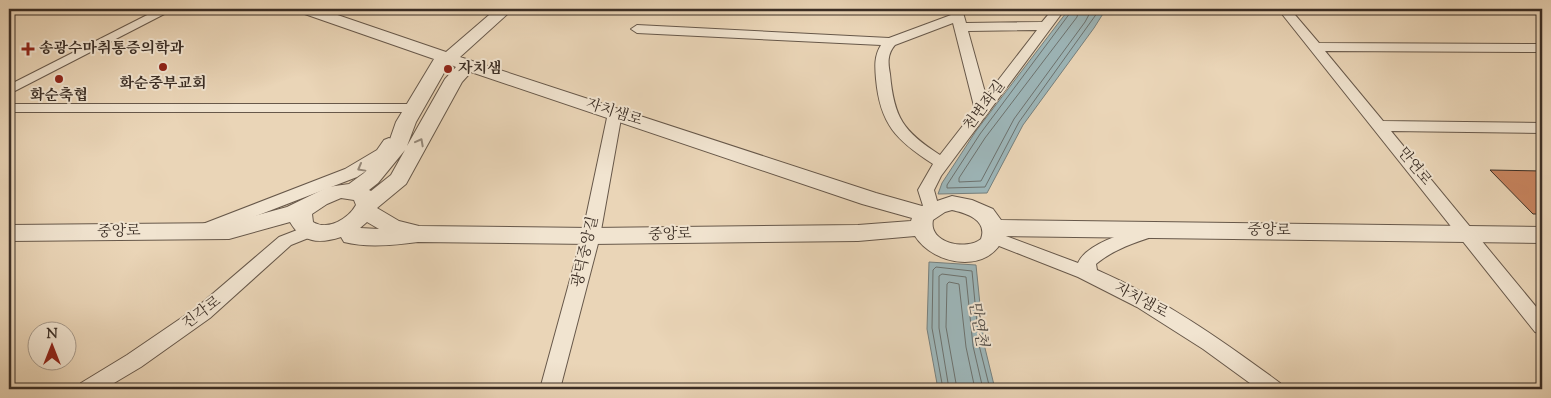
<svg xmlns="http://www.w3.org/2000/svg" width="1551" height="398" font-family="'Sorts Mill Goudy','Noto Serif KR',serif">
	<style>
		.water { fill: #9db6b9; stroke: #76807e }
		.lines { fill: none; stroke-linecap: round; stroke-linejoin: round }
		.shore { stroke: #6c726f; stroke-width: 1 }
		.building { fill: #c8845f; stroke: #3b2e25 }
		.minor-casing { stroke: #67584a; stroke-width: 2 }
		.tertiary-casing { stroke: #67584a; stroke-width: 2 }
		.minor { fill: #f1e4d0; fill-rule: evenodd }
		.tertiary { fill: #f1e4d0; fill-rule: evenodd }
		.oneway { stroke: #96897a }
		.poi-dot { fill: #8f2418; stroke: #f1e4d0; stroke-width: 2 }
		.labels { text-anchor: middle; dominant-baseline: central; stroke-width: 4; stroke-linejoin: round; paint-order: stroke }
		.poi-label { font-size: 15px; font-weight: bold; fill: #3b2e25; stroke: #f1e4d0; text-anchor: start }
		.street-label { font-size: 15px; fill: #3b2e25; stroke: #f1e4d0 }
		.water-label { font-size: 16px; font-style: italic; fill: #4f4943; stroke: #f1e4d0 }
	</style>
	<rect width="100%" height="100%" fill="#ead5b7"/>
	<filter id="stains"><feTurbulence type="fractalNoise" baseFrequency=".004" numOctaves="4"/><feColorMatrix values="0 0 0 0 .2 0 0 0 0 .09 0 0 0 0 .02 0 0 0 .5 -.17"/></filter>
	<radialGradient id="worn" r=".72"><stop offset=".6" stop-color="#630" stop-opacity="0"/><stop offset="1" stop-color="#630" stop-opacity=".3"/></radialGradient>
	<g class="water">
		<polygon points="1069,9 1106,9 1094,28 1023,125 987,193 938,194 942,183 976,131"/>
		<polygon points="929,262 976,265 984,344 995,389 938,389 927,329"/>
	</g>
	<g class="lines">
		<g class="shore">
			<polyline points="1073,9 980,134 947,185 947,188 985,187 1019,122 1100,9"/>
			<polyline points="1079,9 1077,17 985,138 959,178 959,182 981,181 1014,119 1085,22 1092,9"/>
			<polyline points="943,389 932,328 933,270 936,267 972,271 979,345 990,389"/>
			<polyline points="949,389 939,328 939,276 942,274 966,277 973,346 983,389"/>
			<polyline points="957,389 946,327 947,284 949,282 959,284 966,347 975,389"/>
		</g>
	</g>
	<polygon class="building" points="1490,170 1542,171 1542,214 1533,214"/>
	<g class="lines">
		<g class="minor-casing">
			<g id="minor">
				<polygon points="159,9 174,9 9,94 9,85"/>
				<path d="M 950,9 L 962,9 L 966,23 L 1042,22 L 1053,9 L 1065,9 L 941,176 L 934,190 L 939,208 L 937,212 L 931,214 L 925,212 L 918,190 L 933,164 C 896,140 880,124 876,79 C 875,67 874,56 881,45 L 637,33 L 631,29 L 637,25 L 889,38 L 951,15 ZM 953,23 L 975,110 L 940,155 C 903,131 894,118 890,74 C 888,64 887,54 895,45 ZM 1037,30 L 986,96 L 968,31 Z"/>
				<polygon points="1278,9 1290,9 1319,43 1542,44 1542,52 1325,51 1383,121 1542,123 1542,133 1391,131 1542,314 1542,334 1535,332"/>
				<polygon points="9,104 414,104 419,105 421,108 419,111 414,112 9,112"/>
				<polygon points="615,109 620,110 622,113 600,236 560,389 540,389 582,236 608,113 610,110"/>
				<polygon points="389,138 394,140 397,143 388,156 357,177 207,235 201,237 195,235 193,231 195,227 345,169 377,150 384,140"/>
				<polygon points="310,225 316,227 318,231 316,235 291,245 210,318 141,367 104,389 78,389 81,383 127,355 196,308 279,237"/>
				<path d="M 1152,225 L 1158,227 L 1160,231 L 1158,235 C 1136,242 1114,249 1096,264 L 1097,270 C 1163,299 1222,340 1280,383 L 1283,389 L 1258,389 L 1203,349 L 1137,307 L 1078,277 L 989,242 L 986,238 L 989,234 L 995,232 L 1078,263 C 1087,242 1132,231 1152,225 Z"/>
			</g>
		</g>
		<g class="tertiary-casing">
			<path id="tertiary" d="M 297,9 L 320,9 L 446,52 L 496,9 L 513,9 L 460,57 L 876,193 L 922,206 L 952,196 L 972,200 L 993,209 L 1001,220 L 1542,227 L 1542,243 L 1004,236 C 990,275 934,266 915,236 L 858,241 L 591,244 L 418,242 C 395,245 367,248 344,242 L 341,237 C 319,244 302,243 290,222 L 229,239 L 9,241 L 9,225 L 229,223 L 287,207 L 328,187 L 349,184 L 364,173 L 388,145 L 396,122 L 434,59 L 299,12 ZM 449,64 L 456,67 L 445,79 L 407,146 L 416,122 ZM 471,72 L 862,204 L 912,218 L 911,221 L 858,225 L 591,228 L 419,226 L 399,221 L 377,208 L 406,184 L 462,82 ZM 405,150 L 391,175 L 371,191 L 369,190 L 378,183 ZM 341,198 L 354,200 L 356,205 C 348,219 328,231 313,222 L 312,214 L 327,204 ZM 952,210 C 966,213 988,220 981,239 C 966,251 928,243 933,220 L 945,212 ZM 367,222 L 379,229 L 360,228 Z"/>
		</g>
		<use href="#minor" class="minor"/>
		<use href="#tertiary" class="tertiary"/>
	</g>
	<defs><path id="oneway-chevron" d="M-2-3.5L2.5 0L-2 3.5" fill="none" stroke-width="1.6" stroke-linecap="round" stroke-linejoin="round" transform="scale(1.25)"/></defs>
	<g class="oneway">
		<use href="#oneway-chevron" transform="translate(420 142) rotate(-62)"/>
		<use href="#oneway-chevron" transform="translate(361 168) rotate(151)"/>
	</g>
	<g class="poi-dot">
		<path d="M25.5 41.5h5v5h5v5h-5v5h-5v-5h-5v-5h5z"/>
		<circle cx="163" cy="67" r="5"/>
		<circle cx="448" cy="69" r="5"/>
		<circle cx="59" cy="79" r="5"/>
	</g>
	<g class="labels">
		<g class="poi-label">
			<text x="39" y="49">송광수마취통증의학과</text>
			<text x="458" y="69">자치샘</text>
			<text x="163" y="84" text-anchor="middle">화순중부교회</text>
			<text x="59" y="96" text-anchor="middle">화순축협</text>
		</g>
		<g class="street-label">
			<text transform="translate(985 106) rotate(-53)">천변좌길</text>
			<text transform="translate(614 113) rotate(18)">자치샘로</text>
			<text transform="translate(1414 167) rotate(51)">만연로</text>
			<text transform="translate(1269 231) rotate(1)">중앙로</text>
			<text transform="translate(119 232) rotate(-1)">중앙로</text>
			<text transform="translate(670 235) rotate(-1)">중앙로</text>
			<text transform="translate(586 252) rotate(-77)">광덕중앙길</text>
			<text transform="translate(1141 301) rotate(28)">자치샘로</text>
			<text transform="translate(202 313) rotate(-37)">진각로</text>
		</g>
		<g class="water-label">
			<text transform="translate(977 324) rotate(80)">만연천</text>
		</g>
	</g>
	<rect width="1551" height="398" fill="none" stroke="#ead5b7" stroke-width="30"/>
	<rect x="10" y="10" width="1531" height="378" fill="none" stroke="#3b2e25" stroke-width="2.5"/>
	<rect x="15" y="15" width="1521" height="368" fill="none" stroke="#3b2e25"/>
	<g transform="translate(52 346)"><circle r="24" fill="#f1e4d0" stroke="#a89b8c"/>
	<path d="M0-4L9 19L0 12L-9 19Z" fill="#8f2418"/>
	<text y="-8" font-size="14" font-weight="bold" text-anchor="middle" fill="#3b2e25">N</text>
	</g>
	<rect width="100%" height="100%" filter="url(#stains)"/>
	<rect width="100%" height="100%" fill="url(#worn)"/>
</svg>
